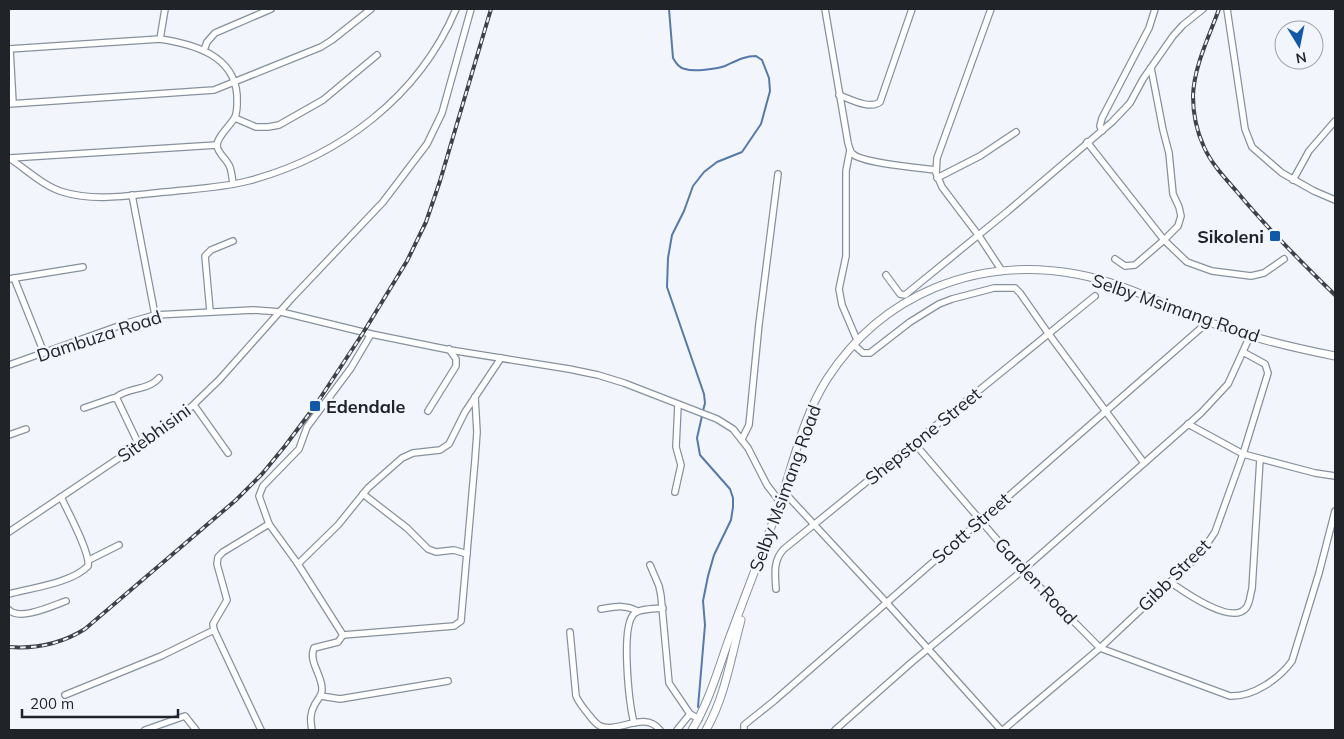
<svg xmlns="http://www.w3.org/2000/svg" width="1344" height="739" font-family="Mulish,sans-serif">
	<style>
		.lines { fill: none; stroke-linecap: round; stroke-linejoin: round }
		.stream { stroke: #5579a8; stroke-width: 2 }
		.minor-casing { stroke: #87919d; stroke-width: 8 }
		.major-casing { stroke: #87919d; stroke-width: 9 }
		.minor { stroke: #fff; stroke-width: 5.5 }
		.major { stroke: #fff; stroke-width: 7 }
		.rail-casing { stroke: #3e4247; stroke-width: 4 }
		.rail { stroke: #f2f6fc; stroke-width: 2; stroke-dasharray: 5.5; stroke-linecap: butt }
		.poi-dot { fill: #1159a8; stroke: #f2f6fc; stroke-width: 2 }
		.labels { text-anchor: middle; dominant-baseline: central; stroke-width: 5; stroke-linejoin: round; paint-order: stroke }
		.poi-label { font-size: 18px; font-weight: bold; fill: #202429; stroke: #f2f6fc; text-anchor: end }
		.street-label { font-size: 18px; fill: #202429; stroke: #f2f6fc }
	</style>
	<rect width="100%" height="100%" fill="#f2f6fc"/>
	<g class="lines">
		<g class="stream">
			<path d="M 669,9 L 673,58 C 676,63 679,68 685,69 C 694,72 716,69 725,66 C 736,61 744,56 756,56 L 762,60 L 769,78 L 770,91 L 761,124 L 742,152 L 717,162 L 704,172 L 693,186 L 684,211 L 672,235 L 668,258 L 667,287 L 704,394 L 705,403 L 703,411"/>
			<polyline points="698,707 705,625 703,601 708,576 714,555 731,520 733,507 733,498 730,489 700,455 697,438 702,416"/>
		</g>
		<g class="minor-casing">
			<g id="minor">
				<path d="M 825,9 L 848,143 C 849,147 850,152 853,154 C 861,163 921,168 936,170"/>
				<polyline points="991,9 937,158 936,173 942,187 979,236 1002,271"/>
				<polyline points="1227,9 1245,129 1252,147 1282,173 1314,191 1335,200"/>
				<polyline points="160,39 165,9"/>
				<path d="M 9,49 L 160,39 C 193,44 234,55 237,95 C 237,102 238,110 235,117 C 231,125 216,138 217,146 C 218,153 226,159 229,165 C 232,171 232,178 233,184"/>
				<polyline points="10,49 13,103"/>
				<polyline points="204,50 207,42 215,33 271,9"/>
				<path d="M 839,95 C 850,99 870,110 880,102 L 912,9"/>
				<polyline points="9,104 214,90 321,47 332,40 371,9"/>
				<polyline points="235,118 256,127 268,127 279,125 323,100 377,55"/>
				<polyline points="1102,131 1100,126 1102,118 1149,28 1155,9"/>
				<polyline points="1087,142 1164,240 1187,262 1212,271 1251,276 1264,273 1284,259"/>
				<polyline points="850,150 846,171 846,256 839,289 842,305 857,340"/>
				<path d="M 9,158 C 26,169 43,186 63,192 C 95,202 132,195 165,192 C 192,189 221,188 248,181 C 339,157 419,97 456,9"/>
				<polyline points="10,158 217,145"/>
				<polyline points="937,178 980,156 1016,132"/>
				<polyline points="1293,180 1309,151 1335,121"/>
				<polyline points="132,195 155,315"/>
				<polyline points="1115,259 1125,266 1135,265 1164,240 1178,226 1181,216 1179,207 1173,194 1169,153 1163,130 1151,68"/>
				<polyline points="886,275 900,294 905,295 1008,211 1112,122 1130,103 1143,79 1173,36 1183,25 1203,9"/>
				<polyline points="14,278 44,353"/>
				<polyline points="9,279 83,267"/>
				<polyline points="210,311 205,256 211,250 233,241"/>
				<polyline points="854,345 863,353 870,353 910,322 939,304 952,299 994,288 1015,288 1020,293 1048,333 1144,463"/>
				<polyline points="9,365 127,323 155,315 253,310 281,312 371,334 450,350 569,369 598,375 624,383 717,419 733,429 748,448 767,485 780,502"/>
				<path d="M 115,398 C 127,387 148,391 159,378"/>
				<polyline points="194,405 228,453"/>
				<polyline points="84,408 113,398 117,399 139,445"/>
				<polyline points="428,411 456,366 456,359 449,349"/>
				<polyline points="1188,424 1243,454 1315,473 1335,476"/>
				<polyline points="9,435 26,429"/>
				<polyline points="742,439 749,425 759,324 778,174"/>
				<path d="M 915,444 L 1023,570 L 1100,648 L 1230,696 C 1253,697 1279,679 1292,661 L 1319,573 L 1335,511"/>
				<polyline points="783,491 886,602 1001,730"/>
				<polyline points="675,492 681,465 676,447 678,405"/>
				<polyline points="363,494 407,528 428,549 436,552 454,550 467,554"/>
				<polyline points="9,532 122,456 191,407 219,380 292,298 383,202 427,144 442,113 471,9"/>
				<polyline points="89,560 119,545"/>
				<polyline points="298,564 338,525 368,488 402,458 413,453 440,450 449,444 465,412 501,358"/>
				<polyline points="650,565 659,586 661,596 669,683 690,714 699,719"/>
				<path d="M 1170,582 C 1183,591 1232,626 1246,608 C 1250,603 1250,595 1252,589 L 1260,459"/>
				<path d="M 776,589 C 775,574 773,560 784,549 L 1095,296"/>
				<path d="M 9,594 C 31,588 72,583 88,566 C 91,554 67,510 61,497"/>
				<path d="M 601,609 C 614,607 625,604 637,611"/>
				<path d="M 9,610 C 20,621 52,606 66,601"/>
				<path d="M 570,632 L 576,696 C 579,703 584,709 589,715 C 592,719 596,724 600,726 C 618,734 644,710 660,730"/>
				<polyline points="343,635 298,564 269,524 259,496 263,486 299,449 307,427 351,368 371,334"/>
				<polyline points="343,635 454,626 461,621 475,460 477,432 475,397"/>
				<polyline points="65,695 161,656 214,630"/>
				<polyline points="321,696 340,699 448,681"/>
				<path d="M 634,723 C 629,703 621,630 633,615 C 638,608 655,609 663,608"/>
				<polyline points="145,730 185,716 196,730"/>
				<polyline points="261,730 214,630 213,624 227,600 217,564 218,557 223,552 269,524"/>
				<path d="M 312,730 C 310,720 310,713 315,704 C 318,699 322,695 322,690 C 323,676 308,662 314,648 L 338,642 L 343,635"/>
				<polyline points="677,730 690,714"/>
				<polyline points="744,730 744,725 774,701 1201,328"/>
				<polyline points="835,730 912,662 1023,570 1201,413 1228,384 1250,336"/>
				<polyline points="1003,730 1100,648 1201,553 1215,532 1243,454 1268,373 1265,364 1243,352"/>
			</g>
		</g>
		<g class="major-casing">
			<g id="major">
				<path d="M 692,730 C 709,702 718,670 729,639 C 746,593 764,548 780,502 C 794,461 803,417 827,379 C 882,294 976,256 1076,274 C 1125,283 1170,308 1217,325 C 1255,339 1295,348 1335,356"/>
				<path d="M 706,730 C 725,697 731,657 741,620"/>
			</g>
		</g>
		<use href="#minor" class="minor"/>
		<use href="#major" class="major"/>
		<g class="rail-casing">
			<g id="rail">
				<path d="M 1219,9 C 1209,37 1194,66 1193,96 C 1193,113 1197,132 1204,147 C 1212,165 1226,179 1238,193 C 1268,229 1301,262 1335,295"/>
				<path d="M 9,647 C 37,649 61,644 85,629 L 236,500 L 262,474 L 285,446 L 315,406 L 363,333 L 407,261 L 426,222 L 440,181 L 491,9"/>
			</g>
		</g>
		<use href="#rail" class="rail"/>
	</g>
	<g class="poi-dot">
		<rect x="1269" y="230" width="12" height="12" rx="2.5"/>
		<rect x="309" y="400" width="12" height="12" rx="2.5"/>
	</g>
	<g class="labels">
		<g class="poi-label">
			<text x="1264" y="236">Sikoleni</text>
			<text x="326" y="406" text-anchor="start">Edendale</text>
		</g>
		<g class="street-label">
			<text transform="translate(1176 308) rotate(19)">Selby Msimang Road</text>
			<text transform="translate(99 336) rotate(-18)">Dambuza Road</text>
			<text transform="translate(154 433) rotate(-36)">Sitebhisini</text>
			<text transform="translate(923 436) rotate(-39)">Shepstone Street</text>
			<text transform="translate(785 488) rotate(-70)">Selby Msimang Road</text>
			<text transform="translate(971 528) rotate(-41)">Scott Street</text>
			<text transform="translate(1174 575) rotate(-45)">Gibb Street</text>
			<text transform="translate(1036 581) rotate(47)">Garden Road</text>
		</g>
	</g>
	<rect width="1344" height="739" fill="none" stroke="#202429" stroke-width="20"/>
	<g transform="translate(1299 45) rotate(170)"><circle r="24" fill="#f2f6fc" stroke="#9ea2a8"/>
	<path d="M0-4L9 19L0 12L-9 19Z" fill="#1159a8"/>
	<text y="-8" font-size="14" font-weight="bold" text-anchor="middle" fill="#202429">N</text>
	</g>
	<path d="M22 709v8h156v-8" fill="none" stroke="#202429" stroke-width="2.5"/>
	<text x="30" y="709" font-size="15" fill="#202429" stroke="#f2f6fc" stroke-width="4" paint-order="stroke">200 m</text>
</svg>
